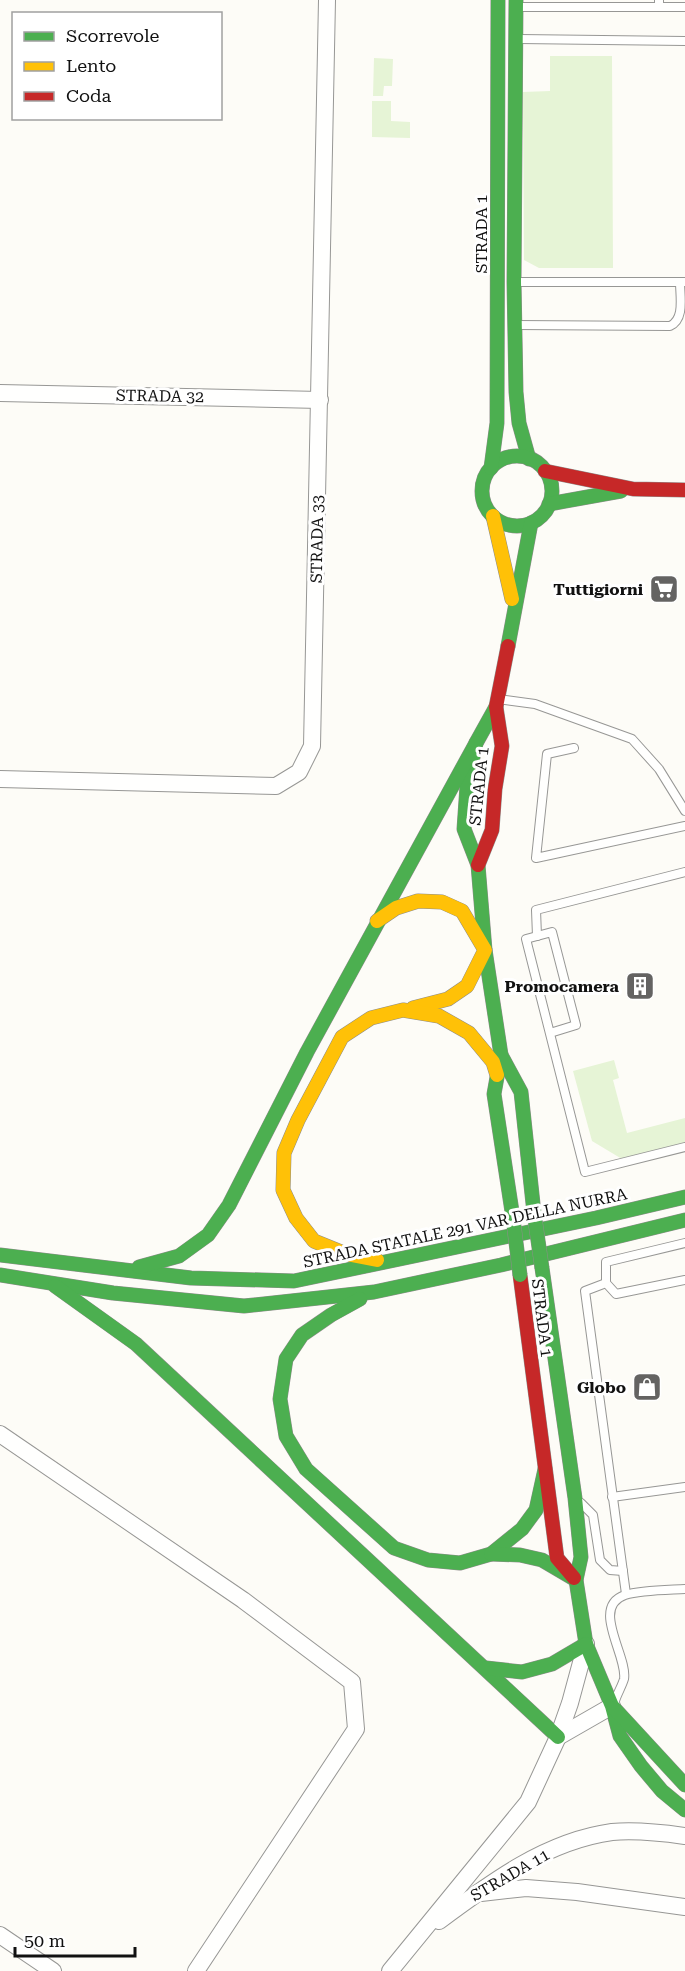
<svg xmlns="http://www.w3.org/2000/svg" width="685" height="1971" font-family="'Roboto Serif',serif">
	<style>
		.green { fill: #e6f4d6 }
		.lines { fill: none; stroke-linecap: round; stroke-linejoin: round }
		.lane-casing { stroke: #979795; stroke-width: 10 }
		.street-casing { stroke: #979795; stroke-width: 18 }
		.fast-casing { stroke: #8e8d8b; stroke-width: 15 }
		.slow-casing { stroke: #8e8d8b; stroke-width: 15 }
		.jam-casing { stroke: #8e8d8b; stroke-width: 15 }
		.lane { stroke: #fffffe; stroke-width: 8 }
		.street { stroke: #fffffe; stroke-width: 16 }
		.fast { stroke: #4caf50; stroke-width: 14 }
		.slow { stroke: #ffc107; stroke-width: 14 }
		.jam { stroke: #c62828; stroke-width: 14 }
		.fast-bridge-casing { stroke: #8e8d8b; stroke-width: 15; stroke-linecap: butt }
		.fast-bridge { stroke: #4caf50; stroke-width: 14 }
		.labels { text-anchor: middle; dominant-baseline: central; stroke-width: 6; stroke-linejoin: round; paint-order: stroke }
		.street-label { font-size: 16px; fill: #111; stroke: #fff }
		.poi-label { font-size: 16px; font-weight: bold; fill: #111; stroke: #fff; text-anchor: end }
	</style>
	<rect width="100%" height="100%" fill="#fdfcf7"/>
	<g class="green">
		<polygon points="550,56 612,56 613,268 539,268 524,260 523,92 550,91"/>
		<polygon points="374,58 393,59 392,86 384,86 383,96 373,96"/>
		<polygon points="372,101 391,101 391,121 410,122 410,138 372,137"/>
		<polygon points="614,1060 619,1078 613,1080 627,1133 685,1118 685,1143 622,1159 592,1141 573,1071"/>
	</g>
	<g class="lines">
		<g class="lane-casing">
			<g id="lane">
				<polyline points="516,7 659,7 659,0"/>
				<polyline points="659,7 685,7"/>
				<polyline points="519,39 685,41"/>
				<polyline points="517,282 685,282"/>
				<path d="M 516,325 L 670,326 C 685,319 680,297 680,282"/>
				<polyline points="498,699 535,704 632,739 659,769 685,811"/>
				<polyline points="574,748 547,754 536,858 685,826"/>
				<polyline points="537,936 536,910 685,872"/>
				<polyline points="550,1033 576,1025 552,932 526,939 585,1172 685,1147"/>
				<polyline points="606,1283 606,1262 685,1243"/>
				<polyline points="612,1497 685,1487"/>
				<polyline points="581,1503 593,1515 600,1560 610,1570 623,1571"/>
				<polyline points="626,1594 585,1291 606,1283 616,1294 685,1280"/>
				<path d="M 615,1701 C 617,1694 622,1686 624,1679 C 628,1656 590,1607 625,1595 C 641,1590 667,1590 685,1589"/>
			</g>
		</g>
		<g class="street-casing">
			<g id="street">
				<polyline points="0,393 320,400"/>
				<polyline points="0,779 276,786 299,772 312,746 327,0"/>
				<polyline points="0,1434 243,1600 352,1682 356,1729 196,1971"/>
				<polyline points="558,1737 612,1706"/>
				<polyline points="481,1893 526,1888 577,1892 685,1907"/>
				<path d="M 439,1921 C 490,1883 546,1841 612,1832 C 633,1830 664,1833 685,1836"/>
				<polyline points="0,1935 53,1971"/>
				<polyline points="390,1971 528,1802 558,1737 570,1703 586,1644"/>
			</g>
		</g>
		<g class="fast-casing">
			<g id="fast">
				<polyline points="516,0 514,282 516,392 519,423 529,459"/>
				<circle cx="517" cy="491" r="35"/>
				<polyline points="491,468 497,423 498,0"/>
				<polyline points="549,504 621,491"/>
				<polyline points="508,646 531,523"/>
				<polyline points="496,707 476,743 467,786 464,829 478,865 485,950 501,1055 494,1094 513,1218"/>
				<polyline points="501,1055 521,1092 534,1213"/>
				<polyline points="0,1255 191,1278 294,1281 596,1218 685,1197"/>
				<polyline points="139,1267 179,1256 208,1235 229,1205 307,1052 476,743"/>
				<polyline points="542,1268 575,1498 581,1557 576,1580 586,1644 612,1706 620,1736 641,1766 662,1791 685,1810"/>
				<polyline points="0,1275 113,1293 244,1306 374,1292 501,1265 685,1220"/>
				<polyline points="55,1286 136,1344 558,1737"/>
				<polyline points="360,1299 331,1315 302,1335 286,1359 280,1399 286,1436 306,1469 394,1548 428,1560 460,1563 491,1554 522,1529 536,1510 545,1469"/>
				<polyline points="491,1554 520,1555 542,1560 576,1580"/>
				<polyline points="486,1668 522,1672 552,1664 586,1644"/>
				<polyline points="614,1708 685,1785"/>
			</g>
		</g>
		<g class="slow-casing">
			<g id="slow">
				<polyline points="493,516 512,599"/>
				<polyline points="377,921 396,908 418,901 442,902 462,911 485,950 467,986 448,999 413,1008"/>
				<polyline points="377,1260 346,1254 314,1241 296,1218 283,1190 284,1153 298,1120 342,1037 371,1018 403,1010 439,1016 469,1033 493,1062 497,1075"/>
			</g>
		</g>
		<g class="jam-casing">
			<g id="jam">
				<polyline points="545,471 633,489 685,490"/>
				<polyline points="478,865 492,830 495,789 502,746 496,707 508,646"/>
				<polyline points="520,1275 557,1558 574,1578"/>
			</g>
		</g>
		<use href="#lane" class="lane"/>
		<use href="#street" class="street"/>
		<use href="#fast" class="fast"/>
		<use href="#slow" class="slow"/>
		<use href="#jam" class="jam"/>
		<g class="fast-bridge-casing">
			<g id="fast-bridge">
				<polyline points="534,1213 542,1268"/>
				<polyline points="513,1218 520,1275"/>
			</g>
		</g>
		<use href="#fast-bridge" class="fast-bridge"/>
	</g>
	<defs>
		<g id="supermarket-square" transform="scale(1.5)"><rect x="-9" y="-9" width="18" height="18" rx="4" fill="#646362" stroke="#fff"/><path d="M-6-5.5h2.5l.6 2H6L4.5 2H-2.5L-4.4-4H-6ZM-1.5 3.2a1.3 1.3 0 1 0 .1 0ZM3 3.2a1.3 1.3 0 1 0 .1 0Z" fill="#fff"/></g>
		<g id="building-square" transform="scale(1.5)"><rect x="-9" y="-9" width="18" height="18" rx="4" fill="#646362" stroke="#fff"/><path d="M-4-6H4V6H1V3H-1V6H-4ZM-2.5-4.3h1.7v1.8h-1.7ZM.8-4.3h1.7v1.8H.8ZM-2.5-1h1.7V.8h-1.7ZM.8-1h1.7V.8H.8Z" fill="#fff"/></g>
		<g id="shop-square" transform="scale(1.5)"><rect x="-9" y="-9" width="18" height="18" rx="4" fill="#646362" stroke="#fff"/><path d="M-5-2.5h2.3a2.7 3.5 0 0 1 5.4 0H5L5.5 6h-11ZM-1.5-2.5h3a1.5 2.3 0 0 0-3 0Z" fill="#fff"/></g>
	</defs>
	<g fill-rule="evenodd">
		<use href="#supermarket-square" x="664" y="589"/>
		<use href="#building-square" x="640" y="986"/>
		<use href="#shop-square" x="647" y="1387"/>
	</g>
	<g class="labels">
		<g class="street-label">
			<text transform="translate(481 234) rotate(-90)">STRADA 1</text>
			<text transform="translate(160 396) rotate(1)">STRADA 32</text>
			<text transform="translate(317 539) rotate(-89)">STRADA 33</text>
			<text transform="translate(479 786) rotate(-84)">STRADA 1</text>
			<text transform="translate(465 1228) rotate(-12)">STRADA STATALE 291 VAR DELLA NURRA</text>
			<text transform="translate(542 1318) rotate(83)">STRADA 1</text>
			<text transform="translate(510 1875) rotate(-30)">STRADA 11</text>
		</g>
		<g class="poi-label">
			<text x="643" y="589">Tuttigiorni</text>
			<text x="619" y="986">Promocamera</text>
			<text x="626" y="1387">Globo</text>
		</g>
	</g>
	<rect x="12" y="12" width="210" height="108" fill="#ffffff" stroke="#a0a0a0" stroke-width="1.5"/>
	<rect x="24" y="32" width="30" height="9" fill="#4caf50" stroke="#a0a0a0" stroke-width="1.5"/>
	<text x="66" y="42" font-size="18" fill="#111111">Scorrevole</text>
	<rect x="24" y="62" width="30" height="9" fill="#ffc107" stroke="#a0a0a0" stroke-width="1.5"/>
	<text x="66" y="72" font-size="18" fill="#111111">Lento</text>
	<rect x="24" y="92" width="30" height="9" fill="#c62828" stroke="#a0a0a0" stroke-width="1.5"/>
	<text x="66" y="102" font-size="18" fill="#111111">Coda</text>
	<path d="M15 1947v9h120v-9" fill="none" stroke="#111111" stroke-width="3"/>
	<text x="24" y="1947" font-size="18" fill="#111111" stroke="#ffffff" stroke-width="4.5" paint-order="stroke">50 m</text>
</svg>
